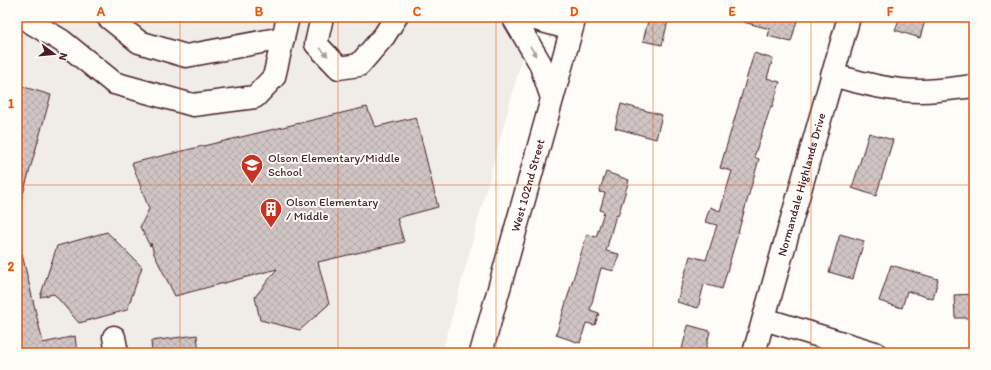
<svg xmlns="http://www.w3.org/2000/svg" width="991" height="370" font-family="Itim,sans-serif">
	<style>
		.built { fill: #f0ece8 }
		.building { fill: url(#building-cross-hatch); stroke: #4a1f2b }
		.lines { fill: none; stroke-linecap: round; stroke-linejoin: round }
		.minor-casing { stroke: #4a1f2b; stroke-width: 25 }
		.minor { stroke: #fdfcf7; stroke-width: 22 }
		.oneway { fill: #ac999b }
		.grid { fill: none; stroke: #e8590c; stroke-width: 1; stroke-opacity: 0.55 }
		.labels { text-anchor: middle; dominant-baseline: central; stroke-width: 4; stroke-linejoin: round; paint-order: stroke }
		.poi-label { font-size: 12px; fill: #4a1f2b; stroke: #fdfcf7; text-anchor: start }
		.street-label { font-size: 12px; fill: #4a1f2b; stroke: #fdfcf7 }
		.neatline { fill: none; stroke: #e8590c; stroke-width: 1.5 }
		.grid-label { font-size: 13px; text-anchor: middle; font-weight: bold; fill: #e8590c }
	</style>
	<defs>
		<pattern id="building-cross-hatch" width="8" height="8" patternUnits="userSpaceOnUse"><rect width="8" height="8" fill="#d0c5c4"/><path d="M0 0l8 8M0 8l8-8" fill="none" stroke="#b4a9a9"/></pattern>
	</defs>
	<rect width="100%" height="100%" fill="#fdfcf7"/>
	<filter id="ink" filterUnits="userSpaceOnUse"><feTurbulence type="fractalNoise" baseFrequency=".025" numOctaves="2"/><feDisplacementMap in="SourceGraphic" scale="8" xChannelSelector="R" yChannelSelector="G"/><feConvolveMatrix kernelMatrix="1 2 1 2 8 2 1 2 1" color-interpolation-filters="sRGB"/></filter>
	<g filter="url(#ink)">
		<polygon class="built" points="17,17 533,17 442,353 17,353"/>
		<g class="building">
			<polygon points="649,17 669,17 662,45 643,41"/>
			<polygon points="743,17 798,17 791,42 768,36 770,29 743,22"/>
			<polygon points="900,17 926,17 920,38 895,30"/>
			<polygon points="754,53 773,59 767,78 780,82 772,107 771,106 754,157 759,159 722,289 704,284 698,308 677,302 690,256 706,260 717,225 705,222 710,207 720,211 732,171 720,168"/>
			<polygon points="17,85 51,95 21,201 17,201"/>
			<polygon points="621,104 662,115 656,139 615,128"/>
			<polygon points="367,107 375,127 416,117 438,207 397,218 404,242 318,262 329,304 300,330 260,320 255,297 277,269 175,296 154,254 151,243 150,246 140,227 149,209 132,163"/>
			<polygon points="869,133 893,140 876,196 852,188"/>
			<polygon points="606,172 629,180 618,216 616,215 606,251 619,254 614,271 601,268 590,310 599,313 595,325 586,323 580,343 556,335 587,234 596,237 604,212 600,210 605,193 599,192"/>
			<polygon points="107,232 142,267 127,310 79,323 54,294 40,297 57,246"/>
			<polygon points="840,234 864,241 853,279 829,272"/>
			<polygon points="17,254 22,254 43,343 75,336 77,353 17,353"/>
			<polygon points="891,265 938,279 933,299 907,291 902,308 879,301"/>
			<polygon points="974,294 974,318 955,318 954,295"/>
			<polygon points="688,325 710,331 705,353 681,353"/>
			<polygon points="197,335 199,353 152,353 151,341"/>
		</g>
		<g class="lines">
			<g class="minor-casing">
				<g id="minor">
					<polyline points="22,17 62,41 114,83 193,105 255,97 274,77 288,17"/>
					<polyline points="108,17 139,42 186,56 283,38"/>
					<polyline points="322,17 316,44 339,68 359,65 384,36 396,17"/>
					<polyline points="513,17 540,63 552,98"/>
					<polyline points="520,17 535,19 571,29"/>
					<path d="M 832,75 C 862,83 890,91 921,91 C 939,91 957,88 974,86"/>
					<polyline points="764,319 875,353"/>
					<polyline points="114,337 117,353"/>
					<path id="s1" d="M 481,353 L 575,17"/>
					<path id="s2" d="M 754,353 L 849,17"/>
				</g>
			</g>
			<use href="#minor" class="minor"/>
		</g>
		<defs><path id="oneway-solid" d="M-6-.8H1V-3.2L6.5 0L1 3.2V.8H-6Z"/></defs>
		<g class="oneway">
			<use href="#oneway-solid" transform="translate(533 51) rotate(60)"/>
			<use href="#oneway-solid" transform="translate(324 52) rotate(46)"/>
		</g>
	</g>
	<path class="grid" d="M 180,17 L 180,353M 338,17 L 338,353M 496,17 L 496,353M 653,17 L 653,353M 811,17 L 811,353M 17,185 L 974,185"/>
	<defs>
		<g id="school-pin" transform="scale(1.15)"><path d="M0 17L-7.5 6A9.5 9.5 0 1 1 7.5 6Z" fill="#c8321e" stroke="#fdfcf7"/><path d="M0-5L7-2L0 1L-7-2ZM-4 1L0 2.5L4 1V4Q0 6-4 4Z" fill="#fff"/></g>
		<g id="building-pin" transform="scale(1.15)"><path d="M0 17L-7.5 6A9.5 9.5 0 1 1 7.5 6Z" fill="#c8321e" stroke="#fdfcf7"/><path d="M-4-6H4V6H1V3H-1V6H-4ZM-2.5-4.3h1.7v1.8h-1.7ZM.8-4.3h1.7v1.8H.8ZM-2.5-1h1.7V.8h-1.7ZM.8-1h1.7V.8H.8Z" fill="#fff"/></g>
	</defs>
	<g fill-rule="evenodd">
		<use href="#school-pin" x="252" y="165"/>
		<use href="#building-pin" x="271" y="209"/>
	</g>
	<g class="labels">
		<g class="poi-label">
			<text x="268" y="158">Olson Elementary/Middle<tspan x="268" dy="14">School</tspan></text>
			<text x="286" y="202">Olson Elementary<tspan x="286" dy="14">/ Middle</tspan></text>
		</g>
		<g class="street-label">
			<text stroke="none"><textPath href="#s1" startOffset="174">West 102nd Street</textPath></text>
			<text stroke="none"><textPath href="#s2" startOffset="175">Normandale Highlands Drive</textPath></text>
		</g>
	</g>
	<rect width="991" height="370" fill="none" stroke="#fdfcf7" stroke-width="44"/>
	<g transform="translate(54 54) rotate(106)" stroke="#fdfcf7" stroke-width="3" paint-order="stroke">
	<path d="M0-3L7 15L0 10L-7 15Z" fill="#4a1f2b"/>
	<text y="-6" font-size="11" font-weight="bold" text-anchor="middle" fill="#4a1f2b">N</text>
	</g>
	<rect x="22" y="22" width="947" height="326" class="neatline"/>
	<g class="grid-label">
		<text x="101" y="16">A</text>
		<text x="259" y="16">B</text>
		<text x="417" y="16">C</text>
		<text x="574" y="16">D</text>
		<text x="732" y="16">E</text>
		<text x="890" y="16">F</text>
		<text x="11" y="108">1</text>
		<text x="11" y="271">2</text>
	</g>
</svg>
